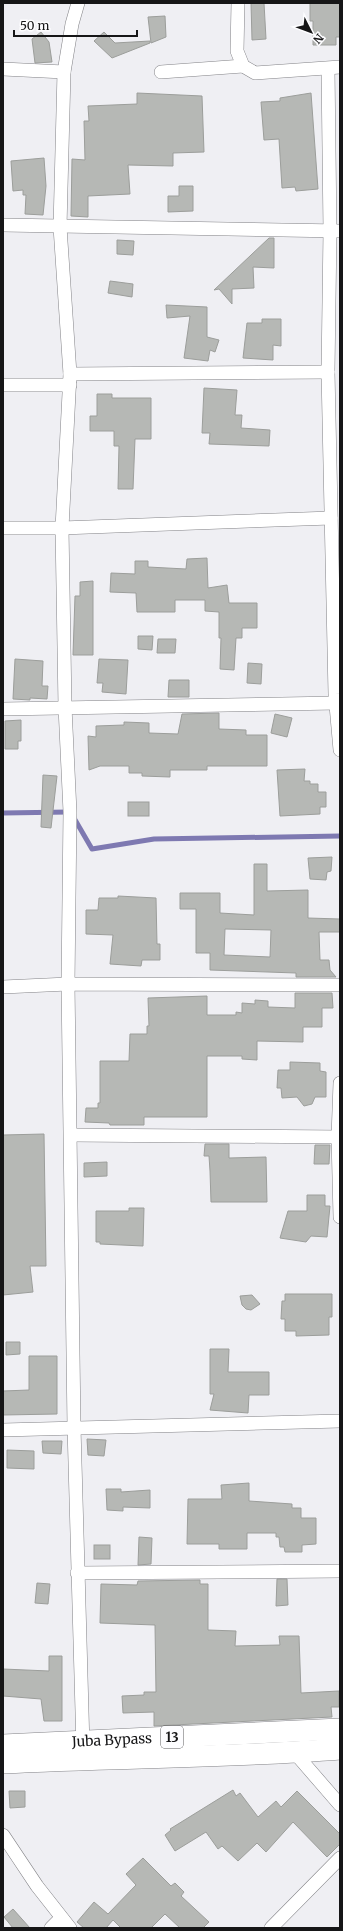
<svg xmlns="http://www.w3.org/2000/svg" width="343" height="1931" font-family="Merriweather,serif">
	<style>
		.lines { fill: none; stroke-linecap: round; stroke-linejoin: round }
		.stream { stroke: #7e79b1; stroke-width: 5 }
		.building { fill: #b6b8b5; stroke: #9c9e9b; fill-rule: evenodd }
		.minor-casing { stroke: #838387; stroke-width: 14 }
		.primary-casing { stroke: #838387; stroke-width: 22 }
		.minor { stroke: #fff; stroke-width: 13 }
		.primary { stroke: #fff; stroke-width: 21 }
		.labels { text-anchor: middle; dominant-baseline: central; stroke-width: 4; stroke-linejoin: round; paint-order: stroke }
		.shield { fill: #fdfdff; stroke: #5b5b5d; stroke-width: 1 }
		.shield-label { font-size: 13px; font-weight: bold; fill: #161617 }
		.street-label { font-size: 14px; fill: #161617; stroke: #fdfdff }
	</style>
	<rect width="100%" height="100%" fill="#efeff3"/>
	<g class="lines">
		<g class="stream">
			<polyline points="3,813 69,812"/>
			<polyline points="74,818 92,849 154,839 340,836"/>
		</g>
	</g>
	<g class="building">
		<polygon points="251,3 264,3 266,39 252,40"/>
		<polygon points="310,3 340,3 340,37 336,37 336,45 313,45 313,21 310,21"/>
		<polygon points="165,16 166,37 151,43 148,17"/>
		<polygon points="41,32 49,42 52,62 35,63 32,39"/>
		<polygon points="104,32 115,43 150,41 150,43 112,58 94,41"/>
		<polygon points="137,93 202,96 204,152 173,153 173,166 128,165 130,194 88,196 88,217 71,216 72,159 85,160 84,121 89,121 88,106 137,104"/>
		<polygon points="311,93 318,189 296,191 295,187 282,188 279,139 264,140 261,102 280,101 280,98"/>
		<polygon points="44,158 46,186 43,215 25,214 26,195 23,195 23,190 13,191 11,161"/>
		<polygon points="179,186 193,186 193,211 168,212 168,196 179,196"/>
		<polygon points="269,238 274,238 274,268 253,267 254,288 232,289 232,304 219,289 214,290"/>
		<polygon points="117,240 134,241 133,255 117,254"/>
		<polygon points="110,281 133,284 132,297 108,293"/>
		<polygon points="166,305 207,307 207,337 219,340 215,352 210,350 208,361 184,358 190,316 167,318"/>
		<polygon points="262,319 281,319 281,346 273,345 273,360 243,358 247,323 262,323"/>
		<polygon points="204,388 237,390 235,415 242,415 241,428 270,430 269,446 209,444 210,433 202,433"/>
		<polygon points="97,394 112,394 112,398 151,398 151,439 135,439 133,489 118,489 119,446 114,446 114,431 90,431 90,416 97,416"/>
		<polygon points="207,558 208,588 227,585 229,603 257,603 257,628 242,628 242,638 236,638 234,670 220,669 221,638 219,638 219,612 205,611 205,600 175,600 175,612 137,612 136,593 110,592 111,573 135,574 135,561 148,561 148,567 186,569 187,559"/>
		<polygon points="93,581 93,655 73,655 75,596 80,596 80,582"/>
		<polygon points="138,636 153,636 152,650 138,649"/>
		<polygon points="158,639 176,639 175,653 157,653"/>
		<polygon points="15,659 43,661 42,686 48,686 47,699 30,698 30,700 13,699"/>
		<polygon points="99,659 128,660 126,694 102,692 103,683 97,683"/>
		<polygon points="248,663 262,664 261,684 247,683"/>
		<polygon points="169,680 189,680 189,697 168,697"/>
		<polygon points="219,713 219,729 246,730 246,735 267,735 267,766 207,766 207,770 170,770 170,777 142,776 142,773 129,773 129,766 100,766 89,770 88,736 96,737 96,726 124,725 124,722 149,723 149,733 178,734 182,714"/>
		<polygon points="275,714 292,718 287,737 271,733"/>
		<polygon points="21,720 21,741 18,741 18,749 5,749 5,721"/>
		<polygon points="305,769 304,781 310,781 310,784 318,784 318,792 326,792 326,807 320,807 320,814 280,816 277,770"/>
		<polygon points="43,775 57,776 51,828 41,827"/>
		<rect x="128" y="802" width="21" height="14"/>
		<polygon points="332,857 331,871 327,872 326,880 310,879 308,858"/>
		<path d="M 254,864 L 267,864 L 267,891 L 308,890 L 308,918 L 340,919 L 340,932 L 319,932 L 320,960 L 329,960 L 330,970 L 336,977 L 296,977 L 296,973 L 210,970 L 210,953 L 196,953 L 196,909 L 180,909 L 180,893 L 220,893 L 220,913 L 254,915 ZM 225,929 L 271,930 L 270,957 L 224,955 Z"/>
		<polygon points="118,896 156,898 157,944 160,944 160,960 142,960 141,966 110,964 113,935 86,934 86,910 98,910 99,898 118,898"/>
		<polygon points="295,993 332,993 333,1008 322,1008 322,1027 303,1027 303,1042 257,1041 257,1060 242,1059 242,1056 207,1056 207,1117 144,1117 144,1125 110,1125 109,1123 85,1122 86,1108 98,1108 98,1103 100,1103 100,1061 129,1061 130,1034 147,1034 147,1026 149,1026 148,998 207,996 207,1015 236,1015 236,1012 242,1013 242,1003 255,1004 255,1000 268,1001 268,1007 295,1008"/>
		<polygon points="290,1062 320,1063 320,1071 326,1072 326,1097 315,1097 312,1104 304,1106 297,1097 282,1098 281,1088 277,1088 278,1070 290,1070"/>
		<polygon points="44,1134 46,1266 30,1266 33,1292 3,1295 3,1135"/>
		<polygon points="205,1144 229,1144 229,1158 266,1157 267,1202 211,1202 210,1171 209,1156 204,1156"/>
		<polygon points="315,1145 330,1145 329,1164 314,1164"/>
		<polygon points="107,1162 107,1176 84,1177 84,1163"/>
		<polygon points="307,1195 325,1195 325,1206 330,1206 327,1237 311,1236 306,1242 280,1238 288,1211 307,1211"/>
		<polygon points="129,1208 144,1208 143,1246 100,1244 100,1242 96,1242 96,1211 129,1211"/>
		<polygon points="285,1294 332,1294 332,1317 329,1317 329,1335 296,1336 296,1331 285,1331 285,1319 281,1319 282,1301 285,1301"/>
		<polygon points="252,1295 260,1304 251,1310 246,1309 242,1305 240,1296"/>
		<polygon points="6,1342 20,1342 20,1354 6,1355"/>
		<polygon points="210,1349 229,1349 228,1372 269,1372 269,1395 249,1395 248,1413 210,1410 214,1394 210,1394"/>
		<polygon points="29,1356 57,1356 57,1414 3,1415 3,1391 29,1390"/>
		<polygon points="87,1439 106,1440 104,1456 88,1455"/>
		<polygon points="42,1441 62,1441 61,1454 43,1453"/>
		<polygon points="7,1450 34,1451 34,1469 7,1468"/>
		<polygon points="249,1483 249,1501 292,1504 292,1508 301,1508 301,1518 316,1518 316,1544 302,1545 302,1552 285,1552 284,1547 280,1547 279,1537 276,1537 276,1533 247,1533 247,1549 219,1549 219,1544 187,1544 188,1499 222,1499 221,1485"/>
		<polygon points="106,1489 121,1489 121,1492 150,1490 150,1508 123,1507 123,1511 107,1510"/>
		<polygon points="139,1537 152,1538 151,1564 138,1565"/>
		<rect x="94" y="1545" width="16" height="14"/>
		<polygon points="277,1579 287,1579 288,1605 276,1606"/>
		<polygon points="200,1580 200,1584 208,1584 208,1630 236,1631 235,1646 280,1645 279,1636 299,1636 301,1693 339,1691 339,1707 331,1707 332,1717 154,1726 154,1712 123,1713 122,1696 144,1695 144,1692 156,1692 155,1625 100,1623 101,1584 137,1585 138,1581"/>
		<polygon points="37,1583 50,1584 48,1604 35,1603"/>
		<polygon points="49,1656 62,1656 62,1721 44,1721 41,1699 3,1696 3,1669 49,1671"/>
		<polygon points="233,1790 236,1796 240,1793 258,1817 276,1801 281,1807 297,1791 340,1834 340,1844 327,1857 293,1822 266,1852 257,1843 238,1861 222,1846 218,1849 206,1832 175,1851 165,1835 171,1830 170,1829"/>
		<polygon points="9,1791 25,1791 25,1807 10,1808"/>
		<polygon points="143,1858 171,1886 175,1883 184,1892 181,1896 209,1922 203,1928 180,1928 165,1914 151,1928 121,1928 113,1920 106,1928 84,1928 77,1922 94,1902 108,1914 136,1885 126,1874"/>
		<polygon points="13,1909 30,1928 13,1928 4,1917"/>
	</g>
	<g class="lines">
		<g class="minor-casing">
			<g id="minor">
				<polyline points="78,3 72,24 64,72 60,227 70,374 62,528 65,707 70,812 68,984 74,1427 83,1747"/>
				<polyline points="238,3 237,51 243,66 255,73 340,67"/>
				<polyline points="3,69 64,72"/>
				<polyline points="328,69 330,231 328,372 335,694 340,750"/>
				<polyline points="161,72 243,66"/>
				<polyline points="3,225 340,231"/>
				<polyline points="70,374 328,372"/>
				<polyline points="3,385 70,385"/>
				<polyline points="3,528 62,528 331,518"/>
				<polyline points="3,709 336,703"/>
				<polyline points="3,987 68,984 340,985"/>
				<polyline points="340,1083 338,1137 340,1217"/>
				<polyline points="71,1135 340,1137"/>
				<polyline points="3,1430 340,1421"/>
				<polyline points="77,1573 340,1571"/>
				<polyline points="295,1753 340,1805"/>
				<polyline points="3,1835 37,1886 70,1928"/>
				<polyline points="51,1928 61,1918"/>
				<polyline points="271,1928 340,1858"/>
			</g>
		</g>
		<g class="primary-casing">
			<g id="primary">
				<path id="s1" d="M 3,1745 L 340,1729"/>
				<path d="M 3,1763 C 115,1757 228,1758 340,1749"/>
			</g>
		</g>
		<use href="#minor" class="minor"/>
		<use href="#primary" class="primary"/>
	</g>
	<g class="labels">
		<rect class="shield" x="161" y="1726" width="22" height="22" rx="3"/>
		<g class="shield-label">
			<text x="172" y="1737">13</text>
		</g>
		<g class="street-label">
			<text stroke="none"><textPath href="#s1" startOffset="109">Juba Bypass</textPath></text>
		</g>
	</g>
	<rect width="343" height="1931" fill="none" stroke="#161617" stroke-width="8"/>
	<g transform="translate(311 32) rotate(132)" stroke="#fdfdff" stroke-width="3" paint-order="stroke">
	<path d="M0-3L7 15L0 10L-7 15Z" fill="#161617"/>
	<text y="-6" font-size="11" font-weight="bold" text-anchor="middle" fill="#161617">N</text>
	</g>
	<path d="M14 30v6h123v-6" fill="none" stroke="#161617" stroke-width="2"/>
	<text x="20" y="30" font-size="12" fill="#161617" stroke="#fdfdff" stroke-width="3" paint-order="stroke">50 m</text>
</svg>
